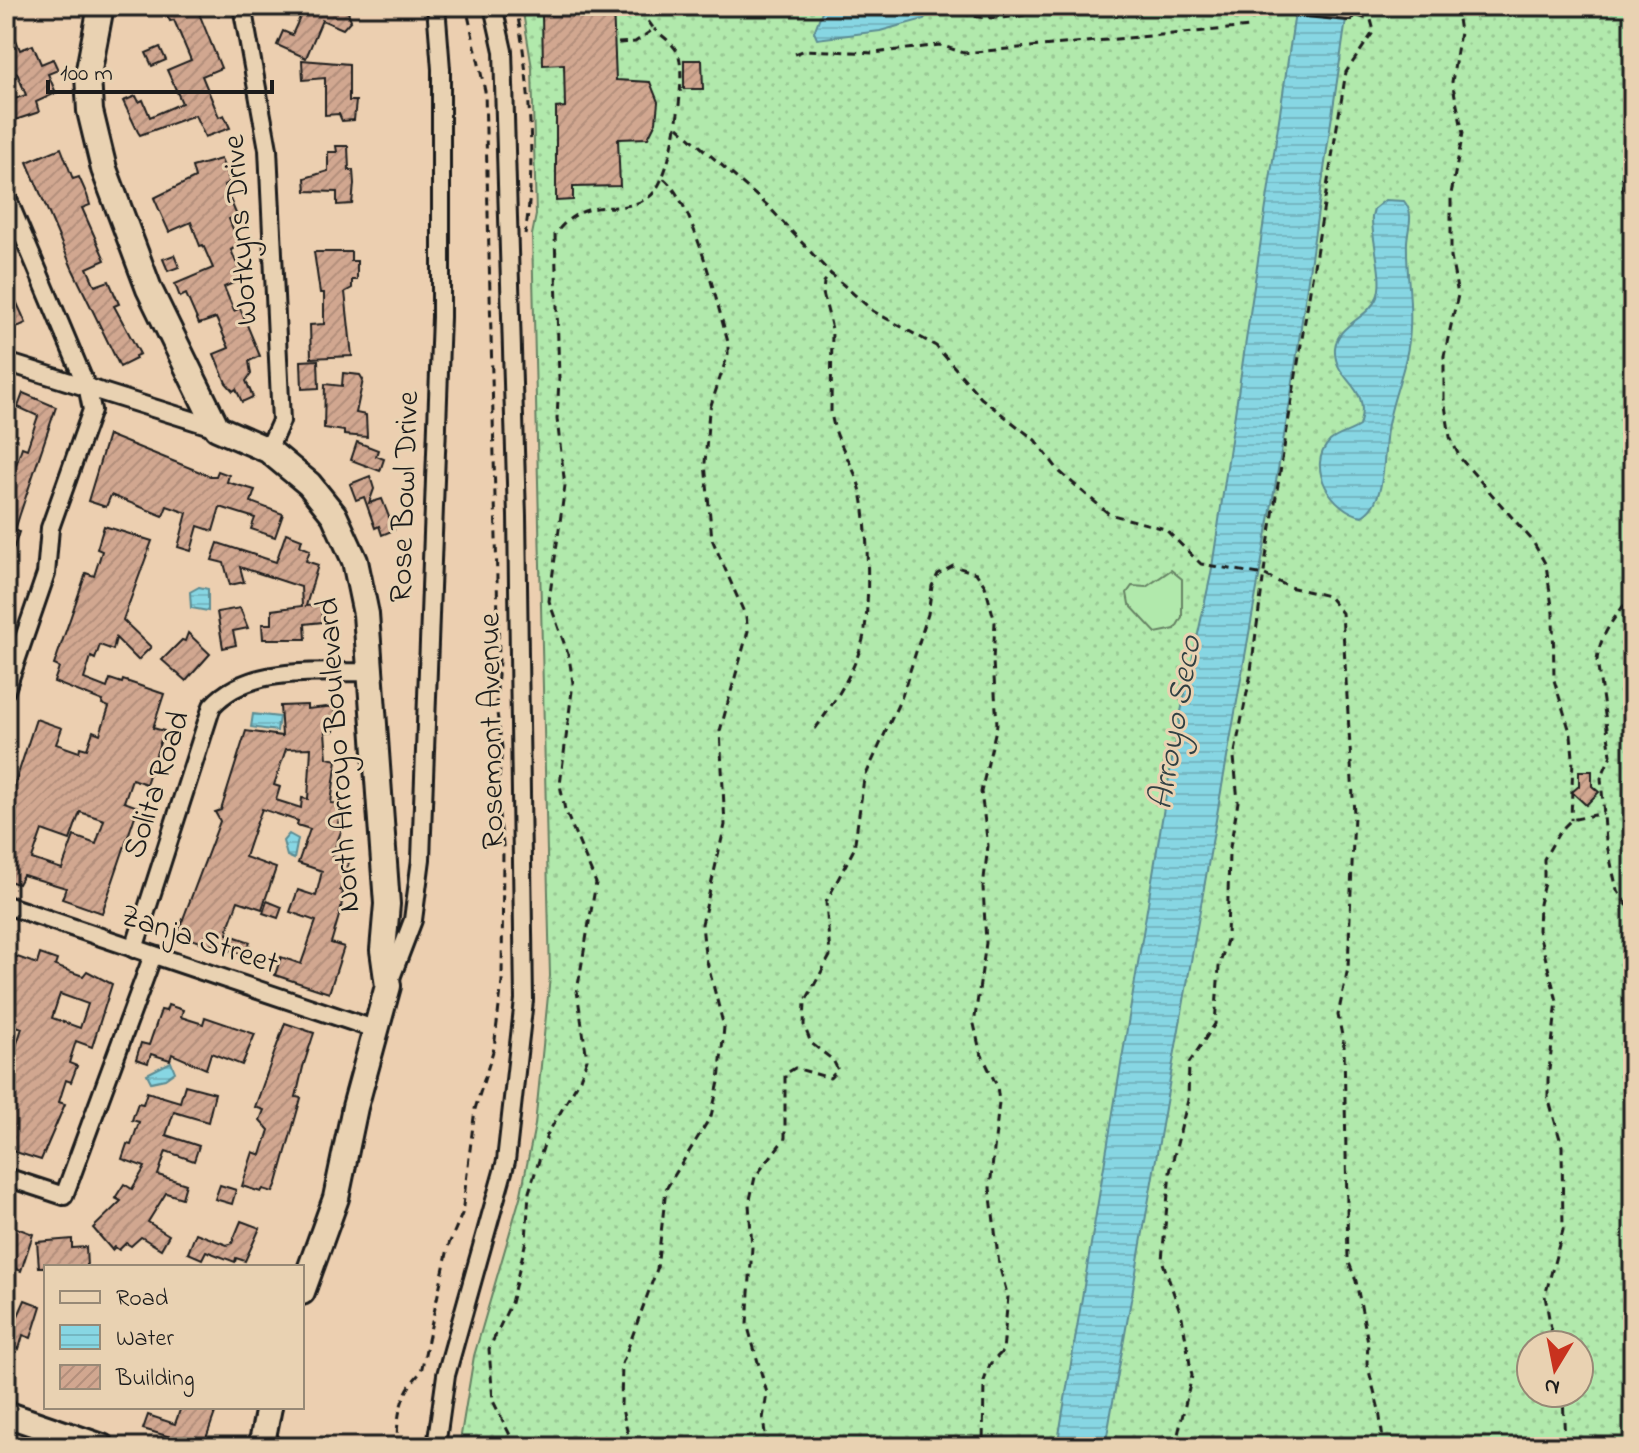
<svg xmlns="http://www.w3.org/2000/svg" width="1639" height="1453" font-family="'Indie Flower',sans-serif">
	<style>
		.grass { fill: url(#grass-dots); stroke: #668264; stroke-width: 2; fill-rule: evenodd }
		.pitch { fill: #b1e9ac; stroke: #668264; stroke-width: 2 }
		.water { fill: url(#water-rules); stroke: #5c8c93; stroke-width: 2 }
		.building { fill: url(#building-hatch); stroke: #1c1c1c; stroke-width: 2; fill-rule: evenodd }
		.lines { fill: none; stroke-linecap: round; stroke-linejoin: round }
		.lane-casing { stroke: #1c1c1c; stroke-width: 14 }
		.street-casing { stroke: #1c1c1c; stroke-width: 22 }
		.secondary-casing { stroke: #1c1c1c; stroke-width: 30 }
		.path { stroke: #1c1c1c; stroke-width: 3; stroke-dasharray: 8 6; stroke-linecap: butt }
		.lane { stroke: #e9d2b2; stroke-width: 8 }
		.street { stroke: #e9d2b2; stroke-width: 16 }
		.secondary { stroke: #e9d2b2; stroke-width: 24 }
		.labels { text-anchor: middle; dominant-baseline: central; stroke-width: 6; stroke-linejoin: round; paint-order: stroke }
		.street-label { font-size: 32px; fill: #1c1c1c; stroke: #e9d2b2 }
		.water-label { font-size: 34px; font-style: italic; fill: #314144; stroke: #e9d2b2 }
	</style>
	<defs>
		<pattern id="grass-dots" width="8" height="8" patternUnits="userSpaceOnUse" patternTransform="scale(2)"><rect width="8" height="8" fill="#b1e9ac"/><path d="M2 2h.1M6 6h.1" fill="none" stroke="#98c793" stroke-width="1.8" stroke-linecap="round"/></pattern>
		<pattern id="water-rules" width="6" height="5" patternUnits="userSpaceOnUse" patternTransform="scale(2)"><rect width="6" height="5" fill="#87d6e3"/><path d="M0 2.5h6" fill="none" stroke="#74b7c2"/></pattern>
		<pattern id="building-hatch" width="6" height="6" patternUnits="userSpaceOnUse" patternTransform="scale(2)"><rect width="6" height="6" fill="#d1a790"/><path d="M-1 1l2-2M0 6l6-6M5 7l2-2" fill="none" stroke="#b38f7c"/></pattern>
	</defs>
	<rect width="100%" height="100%" fill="#eccfb0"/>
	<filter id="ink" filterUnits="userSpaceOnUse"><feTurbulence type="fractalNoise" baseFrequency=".0125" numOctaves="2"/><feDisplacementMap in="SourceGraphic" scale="16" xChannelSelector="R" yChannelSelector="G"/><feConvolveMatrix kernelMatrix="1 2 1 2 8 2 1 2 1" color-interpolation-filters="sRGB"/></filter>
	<g filter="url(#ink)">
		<path class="grass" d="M 522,6 L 1633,6 L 1633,1447 L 459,1447 L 474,1356 L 521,1194 L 535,1125 L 550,976 L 532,235 L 536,215 L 532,68 ZM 1531,1345 L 1579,1345 L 1579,1393 L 1531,1393 Z"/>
		<polygon class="pitch" points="1171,570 1182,579 1182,617 1175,629 1156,633 1129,604 1127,593 1132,586 1146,587"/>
		<g class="water">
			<polygon points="824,6 927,6 928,12 924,19 880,31 817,39 814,32"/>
			<polygon points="1296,6 1348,6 1290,402 1105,1447 1057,1447 1177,730 1211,574"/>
			<path d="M 1385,200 L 1404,201 C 1415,215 1408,226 1407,242 C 1406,270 1412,300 1410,328 C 1409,364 1392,396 1387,430 C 1383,455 1387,502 1362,516 C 1333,511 1304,467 1330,441 C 1337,435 1350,432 1359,426 C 1373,384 1333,383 1335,348 C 1337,324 1368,319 1377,297 C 1385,279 1371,239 1372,217 L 1374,209 Z"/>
			<polygon points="199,587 208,589 208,611 191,608 190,592"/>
			<polygon points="253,714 279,717 277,731 251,727"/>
			<polygon points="289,834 298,839 294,859 287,856 283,841"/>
			<polygon points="171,1062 175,1072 165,1079 151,1082 147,1074"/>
		</g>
		<g class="building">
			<polygon points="163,6 196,6 221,68 202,76 219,117 224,115 230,128 205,137 195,115 140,135 138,132 123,101 136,96 139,102 143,100 150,117 182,103 167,70 191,60 174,20 170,21"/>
			<polygon points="305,6 335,6 348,12 351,20 343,29 322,20 306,58 277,45 283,31 292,35"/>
			<polygon points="562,6 613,6 616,80 650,82 658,102 656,122 648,138 618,139 620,186 573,187 573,200 556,201 556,108 565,107 564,64 543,65 542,15 562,14"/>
			<polygon points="7,16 20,50 33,45 41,64 53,59 58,70 48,74 56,93 36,102 39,112 6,123 6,102 26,95 17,73 6,77"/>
			<polygon points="160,47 166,60 152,66 146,53"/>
			<polygon points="302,60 349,64 349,101 356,101 354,120 342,121 339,114 325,115 325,78 303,80"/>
			<polygon points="684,60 702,60 703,89 684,89"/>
			<polygon points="336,146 348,146 349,170 353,170 354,184 352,204 337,205 337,192 306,191 305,178 328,171 328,152 337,152"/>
			<polygon points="61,148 73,179 79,177 87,195 90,205 82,208 105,260 87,268 95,286 109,281 119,304 114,306 140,354 135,356 136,359 120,367 72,268 27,162"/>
			<polygon points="221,159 230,182 224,185 237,216 229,219 237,239 237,246 231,250 243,279 224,287 234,311 240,308 260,356 249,361 251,374 246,381 253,397 242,402 236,389 233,391 226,383 214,354 229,348 216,318 199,324 186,294 180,297 175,284 213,268 203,245 200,246 191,222 169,232 154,198 195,178 192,167"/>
			<polygon points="314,252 351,252 351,261 357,261 357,280 352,280 352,288 345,292 352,356 311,358 310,325 324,324 324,293 320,293"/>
			<polygon points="174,255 179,267 168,271 163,259"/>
			<polygon points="6,279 26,323 6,332"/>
			<polygon points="318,360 319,388 302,389 301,361"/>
			<polygon points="343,373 360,375 363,380 356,413 366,415 367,437 344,435 344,431 324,428 325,384 342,386"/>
			<polygon points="23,393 56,407 20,514 15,530 19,532 8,565 6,494 22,447 27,449 38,416 18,407"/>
			<polygon points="108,435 210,476 216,476 218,471 229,475 227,482 255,490 251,502 283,514 275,537 251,529 255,518 220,507 213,531 198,526 191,551 178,547 187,513 167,506 163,516 111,495 106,507 88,501"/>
			<polygon points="357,442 378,450 376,456 384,459 380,471 351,460"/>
			<polygon points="370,476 374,489 369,503 382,499 394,530 382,535 379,526 375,528 364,497 356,500 350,484"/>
			<path d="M 104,526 L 152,541 L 123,620 L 151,647 L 138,660 L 116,638 L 113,650 L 100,645 L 95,659 L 91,657 L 84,679 L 107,688 L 110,679 L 122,683 L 123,680 L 164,694 L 153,728 L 164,731 L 146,784 L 132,779 L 124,802 L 138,807 L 102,913 L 62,899 L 66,888 L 23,875 L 18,884 L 6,880 L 9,837 L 6,836 L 6,811 L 36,719 L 62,728 L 56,744 L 79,752 L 80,747 L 87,749 L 93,731 L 100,734 L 109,707 L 102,704 L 103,701 L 54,682 L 59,667 L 54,665 L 86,573 L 94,576 L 102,551 L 97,549 ZM 80,812 L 104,820 L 96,844 L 74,836 L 62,869 L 32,859 L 42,830 L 70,840 Z"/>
			<polygon points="286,533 302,539 300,546 310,550 306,561 318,565 306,606 321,605 322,622 305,624 306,639 263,639 262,624 272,624 272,610 302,606 301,587 240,567 244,582 230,585 224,563 212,560 218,543 276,562"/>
			<polygon points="240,608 248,628 233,631 236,645 223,648 217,612"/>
			<polygon points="188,633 210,654 186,681 162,660 182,640 185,641"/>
			<path d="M 307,705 L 307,709 L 336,706 L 334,731 L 325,732 L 327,758 L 337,760 L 331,803 L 341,804 L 338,824 L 343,826 L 332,856 L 349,862 L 340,890 L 343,891 L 341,909 L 331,943 L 344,947 L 329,993 L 275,975 L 281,957 L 301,964 L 316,921 L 290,912 L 298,890 L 316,896 L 322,871 L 298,863 L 310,829 L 297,825 L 298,821 L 262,809 L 254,830 L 245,857 L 276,868 L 262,909 L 238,901 L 229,925 L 227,934 L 250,942 L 246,955 L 177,935 L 220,821 L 215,812 L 221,810 L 246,731 L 282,736 L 280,706 ZM 311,748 L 308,799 L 302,798 L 301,808 L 276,800 L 280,787 L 274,785 L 286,749 Z"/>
			<polygon points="1579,771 1592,771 1592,786 1599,792 1586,805 1572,792 1579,786"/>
			<polygon points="267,901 282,907 278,918 263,913"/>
			<path d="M 6,953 L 37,964 L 40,954 L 57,960 L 55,966 L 83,976 L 87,971 L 112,984 L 92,1047 L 76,1041 L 69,1063 L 77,1066 L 71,1082 L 66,1080 L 59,1102 L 65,1104 L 41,1160 L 6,1149 L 6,1067 L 9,1068 L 22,1028 L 6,1023 ZM 60,994 L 88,1004 L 80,1028 L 52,1018 Z"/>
			<polygon points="168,1005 183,1010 181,1017 203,1024 205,1017 255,1034 242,1065 211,1053 206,1069 172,1054 170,1060 151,1054 148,1063 136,1059 141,1043 149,1045 161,1010 166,1011"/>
			<polygon points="285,1023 314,1033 303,1067 296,1097 301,1098 277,1183 273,1192 263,1189 261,1192 242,1186 253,1152 261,1155 269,1130 260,1120 264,1110 255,1107"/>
			<polygon points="185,1085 215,1093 208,1122 174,1112 166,1135 199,1146 194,1161 166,1151 158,1175 186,1184 182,1198 166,1193 148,1222 169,1235 161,1249 141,1237 131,1246 126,1243 119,1250 115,1247 112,1250 93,1228 121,1201 115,1198 124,1184 132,1189 145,1167 122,1159 127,1144 131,1145 139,1122 132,1120 138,1103 143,1104 147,1092 180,1102"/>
			<polygon points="220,1185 236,1190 232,1204 215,1199"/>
			<polygon points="241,1221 260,1228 245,1261 236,1258 235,1262 206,1251 202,1259 188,1253 196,1233 227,1245 232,1243"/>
			<polygon points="6,1224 33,1234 21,1271 6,1265"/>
			<polygon points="72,1239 72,1248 86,1247 87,1267 39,1267 37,1242"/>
			<polygon points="25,1300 41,1306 31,1338 23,1335 19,1349 6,1343"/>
			<polygon points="181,1407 217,1407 203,1447 191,1447 183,1444 184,1441 143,1429 148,1415 175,1424"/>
		</g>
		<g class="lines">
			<g class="lane-casing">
				<polyline id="lane" points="1295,10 1348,15"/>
			</g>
			<g class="street-casing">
				<g id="street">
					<polyline points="242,6 268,149 281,421 268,450"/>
					<polyline points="6,195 88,390 92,410 50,528 46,574 6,690"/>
					<polyline points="6,362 217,428"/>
					<polyline points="6,905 374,1029"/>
					<path d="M 134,949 L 212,706 C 250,664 319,674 371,672"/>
					<polyline points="389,983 413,920 421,859 441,317 441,69 436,6"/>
					<polyline points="6,1177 64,1196 153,955"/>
					<polyline points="436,1447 446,1375 506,1161 524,1000 517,516 503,51 493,6"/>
				</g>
			</g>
			<g class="secondary-casing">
				<g id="secondary">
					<polyline points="101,6 88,75 90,111 104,169 149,289 217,428 268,450 309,484 334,515 355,561 366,614 387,904 383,950 388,986 355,1107 336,1198 302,1292"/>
					<polyline points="6,1414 102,1447"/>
					<polyline points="261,1447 269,1407"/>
				</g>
			</g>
			<g class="path">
				<path d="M 516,6 C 529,76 537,165 525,234"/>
				<path d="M 949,6 C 983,29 1033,13 1070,6"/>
				<polyline points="1247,6 1283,9"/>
				<polyline points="1456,6 1460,32 1452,82 1463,133 1451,194 1451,257 1458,295 1444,356 1444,399 1450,437 1460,458 1532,540 1546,565 1553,613 1554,680 1571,735 1573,757 1571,820"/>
				<polyline points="618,43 635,42 654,29 637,6"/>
				<polyline points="1633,53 1633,67"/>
				<polyline points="795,54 805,50 874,53 940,45 964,53 1249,27"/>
				<path d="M 1633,115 C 1627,151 1613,188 1633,222"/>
				<polyline points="678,127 768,206 831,274 873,311 936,346 981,398 1035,440 1060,472 1109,514 1165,529 1201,564 1265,575 1289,587 1328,596 1342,613 1354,814 1348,968 1338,1015 1344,1046 1348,1260 1356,1281 1368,1342 1367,1363 1379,1410 1384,1447"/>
				<polyline points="1633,313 1633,349"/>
				<path d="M 1633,594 C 1617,614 1599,635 1597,661 L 1611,755 L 1601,778 L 1606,841 L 1617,890 L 1633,914"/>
				<path d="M 815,729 C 834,703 853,674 862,643 C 871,613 868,529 862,497 C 857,467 834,442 831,411 L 832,329 L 823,293 L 824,282 L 831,274"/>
				<polyline points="1554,1345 1545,1296 1563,1230 1562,1146 1548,1097 1548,1079 1557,1001 1538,930 1539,904 1544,883 1544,859 1560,831 1571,820 1604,813"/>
				<polyline points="1563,1393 1565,1447"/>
				<path d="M 397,1447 C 397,1417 399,1394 421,1372 L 449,1244 L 462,1214 L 475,1109 L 494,1048 L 502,982 L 503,845 L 497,800 L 502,748 L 496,706 L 499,660 L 485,91 L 466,6"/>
				<path d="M 516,1447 L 493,1401 L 489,1349 L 511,1303 L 526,1241 L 529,1192 L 547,1135 L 580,1079 L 587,1059 L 577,991 L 596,883 L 565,810 L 560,785 L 573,683 L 569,657 L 549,601 L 565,486 L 557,419 L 559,379 L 555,234 C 588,191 616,219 649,197 C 672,182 686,82 679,56 C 675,44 662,36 654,29"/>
				<path d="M 631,1447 L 621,1405 L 622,1364 L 657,1269 L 666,1189 L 711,1116 L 719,1082 L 724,1027 L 705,954 L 702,924 L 725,825 L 720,731 L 748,631 L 746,617 L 712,539 L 705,463 L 709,411 L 728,354 L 728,342 C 717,304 693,200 663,178"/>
				<polyline points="767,1447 763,1419 767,1393 747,1324 752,1247 749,1204 755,1177 785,1138 785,1074 795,1068 830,1078 838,1070 833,1060 811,1043 804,1025 805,1002 830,956 826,902 854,849 864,779 902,696 928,614 932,586 938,574 953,566 976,573 985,586 995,622 993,661 997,725 981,792 988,846 983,887 986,943 974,1024 980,1051 997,1086 999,1102 990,1188 999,1265 1008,1297 1003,1351 990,1364 984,1381 983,1447"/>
				<polyline points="1175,1447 1192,1376 1182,1317 1162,1260 1170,1172 1188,1100 1189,1063 1215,1024 1219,967 1227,940 1229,853 1238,802 1234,757 1250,678 1266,557 1346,72 1374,31 1371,20 1358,16"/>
			</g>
			<use href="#lane" class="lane"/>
			<use href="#street" class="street"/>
			<use href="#secondary" class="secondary"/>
		</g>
	</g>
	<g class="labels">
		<g class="street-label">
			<text transform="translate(242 230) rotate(-94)">Wotkyns Drive</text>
			<text transform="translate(406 497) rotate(-88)">Rose Bowl Drive</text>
			<text transform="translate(493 731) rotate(-91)">Rosemont Avenue</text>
			<text transform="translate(340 755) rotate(-94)">North Arroyo Boulevard</text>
			<text transform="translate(158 785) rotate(-72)">Solita Road</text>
			<text transform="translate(199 941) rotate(18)">Zanja Street</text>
		</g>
		<g class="water-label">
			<text transform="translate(1177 723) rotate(-80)">Arroyo Seco</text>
		</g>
	</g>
	<rect width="1639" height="1453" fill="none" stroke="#e9d2b2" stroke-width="32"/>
	<rect x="16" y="16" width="1607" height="1421" fill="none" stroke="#1c1c1c" stroke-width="3" filter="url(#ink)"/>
	<rect x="44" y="1265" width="260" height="144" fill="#e9d2b2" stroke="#978976" stroke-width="2"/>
	<rect x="60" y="1291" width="40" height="12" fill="#e9d2b2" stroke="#978976" stroke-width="2"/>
	<text x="116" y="1305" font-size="24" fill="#1c1c1c">Road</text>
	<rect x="60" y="1325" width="40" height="24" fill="url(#water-rules)" stroke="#978976" stroke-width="2"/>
	<text x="116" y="1345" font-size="24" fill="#1c1c1c">Water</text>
	<rect x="60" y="1365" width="40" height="24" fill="url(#building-hatch)" stroke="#978976" stroke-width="2"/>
	<text x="116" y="1385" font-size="24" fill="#1c1c1c">Building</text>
	<g transform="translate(1555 1369) rotate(190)"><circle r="38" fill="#e9d2b2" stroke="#978976" stroke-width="2"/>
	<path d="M0-6L14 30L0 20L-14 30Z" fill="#c8321e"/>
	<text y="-12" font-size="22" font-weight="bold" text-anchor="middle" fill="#1c1c1c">N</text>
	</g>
	<path d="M48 80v12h224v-12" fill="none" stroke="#1c1c1c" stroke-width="4"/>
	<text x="60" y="80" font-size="24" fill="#1c1c1c" stroke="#e9d2b2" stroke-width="6" paint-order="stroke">100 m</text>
</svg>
